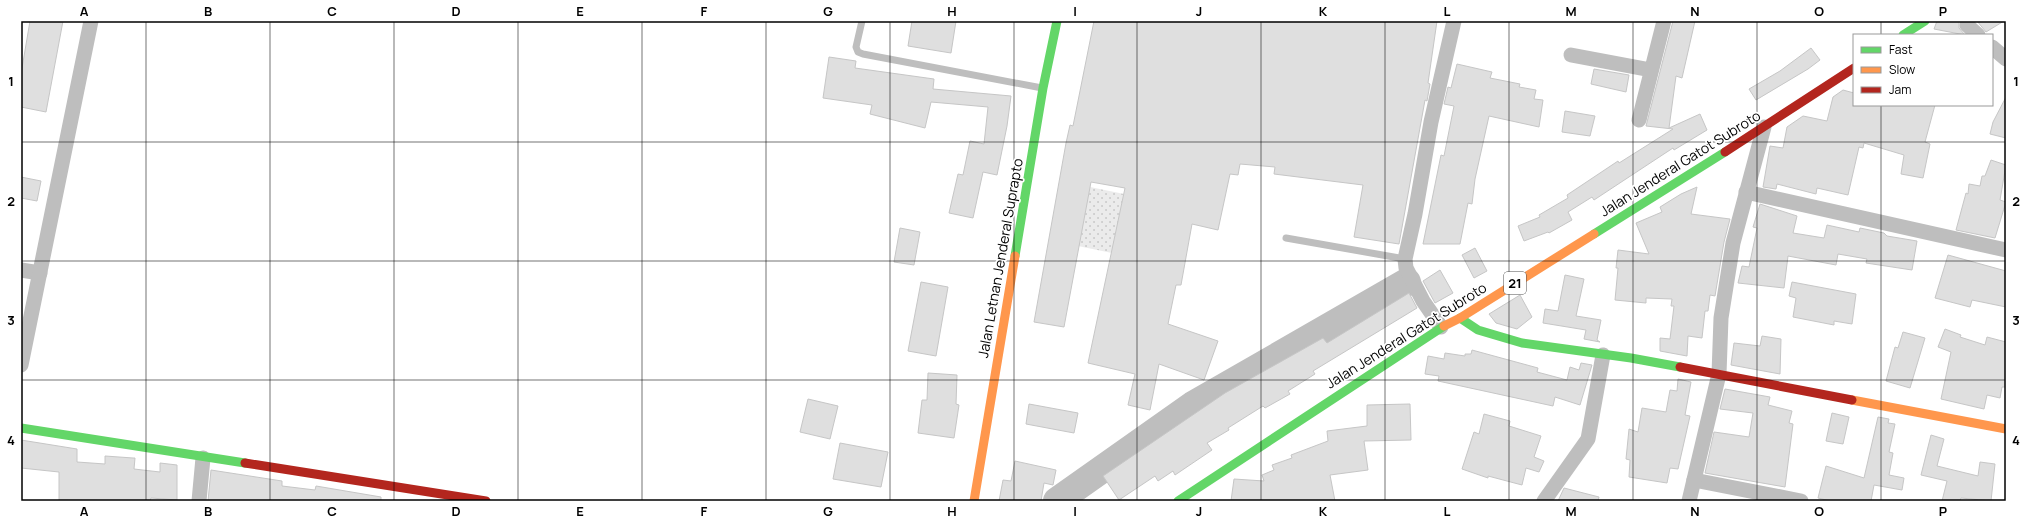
<svg xmlns="http://www.w3.org/2000/svg" width="2027" height="522" font-family="Manrope,sans-serif">
	<style>
		.park { fill: url(#park-dots) }
		.lines { fill: none; stroke-linecap: round; stroke-linejoin: round }
		.river { stroke: #bebebe; stroke-width: 28 }
		.building { fill: #dfdfdf; stroke: #c6c6c6 }
		.lane { stroke: #bebebe; stroke-width: 7 }
		.street { stroke: #bebebe; stroke-width: 15 }
		.fast { stroke: #63d668; stroke-width: 9 }
		.slow { stroke: #ff974d; stroke-width: 9 }
		.jam { stroke: #b3261e; stroke-width: 9 }
		.grid { fill: none; stroke: #000; stroke-width: 1; stroke-opacity: 0.55 }
		.labels { text-anchor: middle; dominant-baseline: central; stroke-width: 3.5; stroke-linejoin: round; paint-order: stroke }
		.shield { fill: #fff; stroke: #4c4c4c; stroke-width: 1 }
		.shield-label { font-size: 13px; font-weight: bold; fill: #000 }
		.street-label { font-size: 14px; fill: #000; stroke: #fff }
		.neatline { fill: none; stroke: #000; stroke-width: 1.5 }
		.grid-label { font-size: 13px; text-anchor: middle; font-weight: bold; fill: #000 }
	</style>
	<defs>
		<pattern id="park-dots" width="8" height="8" patternUnits="userSpaceOnUse"><rect width="8" height="8" fill="#ebebeb"/><path d="M2 2h.1M6 6h.1" fill="none" stroke="#c8c8c8" stroke-width="1.8" stroke-linecap="round"/></pattern>
	</defs>
	<rect width="100%" height="100%" fill="#fff"/>
	<polygon class="park" points="1090,187 1124,194 1112,253 1078,246"/>
	<g class="lines">
		<polyline class="river" points="1057,501 1193,405 1407,282"/>
	</g>
	<g class="building">
		<polygon points="30,21 63,21 46,112 21,107 21,74"/>
		<polygon points="912,21 956,21 951,53 908,46"/>
		<polygon points="1094,21 1437,21 1428,83 1430,84 1427,101 1425,100 1399,244 1354,237 1363,185 1274,174 1275,167 1240,164 1238,175 1230,174 1218,230 1192,224 1181,285 1176,285 1168,324 1218,341 1204,380 1159,364 1150,410 1128,405 1135,374 1088,363 1125,188 1091,182 1064,327 1034,322 1066,143 1070,125 1073,126"/>
		<polygon points="1673,21 1695,21 1682,78 1676,76 1669,128 1700,114 1707,130 1674,150 1673,148 1594,200 1592,197 1568,212 1572,220 1549,233 1548,232 1524,241 1518,226 1540,217 1539,215 1568,198 1567,195 1618,161 1619,163 1673,129 1646,126"/>
		<polygon points="1937,21 1959,21 1959,28 1965,35 1934,29"/>
		<polygon points="1977,21 2004,21 1986,32"/>
		<polygon points="1811,48 1820,60 1808,69 1756,100 1749,89 1780,71"/>
		<polygon points="829,57 856,61 855,68 934,79 933,89 1011,96 1007,126 997,175 983,172 973,218 949,213 958,174 963,175 970,141 984,144 988,107 931,102 925,128 870,114 872,105 823,98"/>
		<polygon points="1457,64 1492,72 1490,78 1520,84 1519,87 1536,90 1534,99 1543,100 1539,127 1489,116 1475,179 1472,204 1468,203 1460,244 1423,244 1441,155 1444,156 1454,106 1444,104 1448,87 1451,88"/>
		<polygon points="1594,69 1629,75 1626,92 1591,84"/>
		<polygon points="1843,90 1854,93 1854,105 1935,105 1925,142 1930,144 1923,178 1901,174 1904,155 1864,143 1863,148 1859,147 1848,195 1817,188 1816,194 1777,184 1776,189 1763,187 1770,146 1783,148 1787,127 1803,116 1827,121 1833,97"/>
		<polygon points="2006,97 2006,138 1990,134 1993,122"/>
		<polygon points="1565,111 1595,116 1590,136 1562,132"/>
		<polygon points="1991,160 2006,165 2000,200 2006,202 1995,238 1956,230 1966,193 1968,194 1969,184 1980,186 1982,176 1985,176"/>
		<polygon points="21,177 41,181 37,201 21,198"/>
		<polygon points="1697,187 1691,214 1730,219 1724,242 1715,296 1710,295 1708,311 1705,311 1702,338 1688,336 1687,356 1660,351 1660,338 1670,339 1674,306 1671,306 1672,299 1646,298 1646,303 1615,300 1618,268 1616,268 1618,250 1649,254 1636,223 1662,212 1660,207 1681,194"/>
		<polygon points="1760,204 1797,216 1793,233 1824,238 1827,225 1859,232 1860,228 1884,233 1887,236 1917,241 1912,270 1866,263 1867,259 1838,254 1836,265 1788,256 1784,288 1738,283 1742,266 1749,267 1757,228 1753,227"/>
		<polygon points="900,228 920,232 914,265 894,262"/>
		<polygon points="1475,248 1487,271 1474,278 1462,255"/>
		<polygon points="1948,255 2006,271 2006,307 1972,300 1970,307 1935,298"/>
		<polygon points="1440,270 1453,293 1435,303 1423,281"/>
		<polygon points="1565,275 1584,279 1576,316 1601,320 1597,340 1600,342 1584,339 1586,330 1543,323 1545,309 1558,311"/>
		<polygon points="921,282 948,287 936,356 908,351"/>
		<polygon points="1792,282 1856,294 1852,324 1834,321 1834,325 1793,317 1796,298 1789,296"/>
		<polygon points="1409,293 1417,308 1313,371 1315,374 1288,391 1290,394 1265,408 1263,406 1228,428 1229,430 1207,443 1212,450 1175,475 1173,471 1158,481 1155,476 1119,500 1103,476 1225,393 1323,338 1327,343"/>
		<polygon points="1520,295 1532,317 1517,329 1496,323 1489,314"/>
		<polygon points="1945,329 1961,335 1960,337 1985,345 1987,337 2006,342 2006,387 2002,387 2000,398 1987,395 1984,409 1941,399 1951,352 1938,347"/>
		<polygon points="1903,332 1925,338 1910,388 1886,381 1895,347 1898,348"/>
		<polygon points="1762,336 1781,339 1780,374 1731,365 1734,343 1760,346"/>
		<polygon points="1472,350 1538,368 1537,372 1567,380 1570,367 1579,370 1581,363 1592,365 1580,405 1555,397 1553,406 1438,381 1439,376 1425,374 1428,356 1444,359 1445,353 1465,356 1465,354 1471,354"/>
		<polygon points="928,373 957,375 956,404 959,405 954,438 918,433 922,400 927,400"/>
		<polygon points="1678,379 1691,382 1685,415 1690,416 1678,469 1670,468 1667,483 1629,477 1630,460 1626,459 1629,429 1638,432 1642,408 1666,412 1670,390 1677,391"/>
		<polygon points="1725,389 1770,397 1768,405 1792,411 1789,423 1793,424 1785,487 1705,473 1714,432 1749,437 1753,413 1720,409"/>
		<polygon points="808,399 838,406 830,439 800,432"/>
		<polygon points="1029,404 1078,413 1074,433 1026,424"/>
		<polygon points="1410,404 1411,440 1364,441 1368,470 1330,475 1335,501 1231,501 1234,479 1264,481 1262,475 1274,470 1272,465 1292,458 1291,455 1328,441 1327,431 1367,426 1367,405"/>
		<polygon points="1832,413 1849,417 1843,444 1826,441"/>
		<polygon points="1484,414 1510,421 1509,426 1541,436 1534,457 1544,461 1539,472 1526,468 1522,485 1488,476 1488,478 1462,469 1474,432 1479,434"/>
		<polygon points="1878,417 1889,419 1888,423 1895,424 1889,452 1893,453 1889,475 1904,478 1902,490 1874,485 1871,501 1830,501 1818,498 1826,466 1864,478"/>
		<polygon points="1931,435 1944,439 1937,466 1978,476 1980,462 1995,464 1991,501 1961,498 1960,501 1942,501 1947,481 1921,475"/>
		<polygon points="21,440 77,449 77,462 105,464 105,456 133,458 135,458 134,469 160,472 160,463 177,465 177,500 151,498 150,501 59,500 59,472 21,468"/>
		<polygon points="840,443 888,452 881,487 833,479"/>
		<polygon points="1015,461 1056,470 1053,485 1044,483 1041,501 999,501 1003,480 1011,481"/>
		<polygon points="211,470 282,481 282,486 315,490 316,486 381,497 381,501 208,501"/>
		<polygon points="1564,488 1599,497 1598,501 1558,501"/>
	</g>
	<g class="lines">
		<g class="lane">
			<polyline points="862,21 856,47 858,52 863,54 1042,88"/>
			<polyline points="1286,238 1405,259"/>
		</g>
		<g class="street">
			<polyline points="1968,21 1967,25 1978,35"/>
			<polyline points="1992,47 2006,59"/>
			<polyline points="1571,55 1651,70"/>
			<polyline points="1639,120 1664,21"/>
			<polyline points="1746,192 2006,250"/>
			<polyline points="21,270 40,273"/>
			<polyline points="1441,327 1423,301 1406,268 1405,259 1415,214 1431,122 1454,21"/>
			<polyline points="21,365 91,21"/>
			<polyline points="1694,480 1801,501"/>
			<polyline points="199,501 203,458"/>
			<polyline points="1544,501 1588,439 1603,355"/>
			<polyline points="1689,501 1719,374 1721,318 1733,243 1764,127"/>
		</g>
		<g class="fast">
			<polyline points="1903,35 1925,21"/>
			<polyline points="1594,234 1725,152"/>
			<polyline points="1015,256 1043,88 1057,21"/>
			<polyline points="1460,318 1478,330 1522,343 1631,358 1680,367"/>
			<polyline points="21,428 245,463"/>
			<polyline points="1178,501 1444,326"/>
		</g>
		<g class="slow">
			<polyline points="1444,326 1460,318 1594,234"/>
			<polyline points="1852,400 2006,429"/>
			<polyline points="974,501 1015,256"/>
		</g>
		<g class="jam">
			<polyline points="1725,152 1854,68"/>
			<polyline points="1680,367 1852,400"/>
			<polyline points="245,463 486,501"/>
		</g>
	</g>
	<path class="grid" d="M 146,21 L 146,501M 270,21 L 270,501M 394,21 L 394,501M 518,21 L 518,501M 642,21 L 642,501M 766,21 L 766,501M 890,21 L 890,501M 1014,21 L 1014,501M 1137,21 L 1137,501M 1261,21 L 1261,501M 1385,21 L 1385,501M 1509,21 L 1509,501M 1633,21 L 1633,501M 1757,21 L 1757,501M 1881,21 L 1881,35M 1881,105 L 1881,501M 21,142 L 2006,142M 21,261 L 2006,261M 21,380 L 2006,380"/>
	<g class="labels">
		<rect class="shield" x="1504" y="272" width="22" height="22" rx="3"/>
		<g class="shield-label">
			<text x="1515" y="283">21</text>
		</g>
		<g class="street-label">
			<text transform="translate(1680 163) rotate(-32)">Jalan Jenderal Gatot Subroto</text>
			<text transform="translate(1000 258) rotate(-80)">Jalan Letnan Jenderal Suprapto</text>
			<text transform="translate(1406 335) rotate(-32)">Jalan Jenderal Gatot Subroto</text>
		</g>
	</g>
	<rect width="2027" height="522" fill="none" stroke="#ffffff" stroke-width="44"/>
	<rect x="1853" y="34" width="140" height="72" fill="#ffffff" stroke="#999999"/>
	<rect x="1861" y="47" width="20" height="6" fill="#63d668" stroke="#999999"/>
	<text x="1889" y="54" font-size="12" fill="#000000">Fast</text>
	<rect x="1861" y="67" width="20" height="6" fill="#ff974d" stroke="#999999"/>
	<text x="1889" y="74" font-size="12" fill="#000000">Slow</text>
	<rect x="1861" y="87" width="20" height="6" fill="#b3261e" stroke="#999999"/>
	<text x="1889" y="94" font-size="12" fill="#000000">Jam</text>
	<rect x="22" y="22" width="1983" height="478" class="neatline"/>
	<g class="grid-label">
		<text x="84" y="16">A</text>
		<text x="208" y="16">B</text>
		<text x="332" y="16">C</text>
		<text x="456" y="16">D</text>
		<text x="580" y="16">E</text>
		<text x="704" y="16">F</text>
		<text x="828" y="16">G</text>
		<text x="952" y="16">H</text>
		<text x="1075" y="16">I</text>
		<text x="1199" y="16">J</text>
		<text x="1323" y="16">K</text>
		<text x="1447" y="16">L</text>
		<text x="1571" y="16">M</text>
		<text x="1695" y="16">N</text>
		<text x="1819" y="16">O</text>
		<text x="1943" y="16">P</text>
		<text x="11" y="86">1</text>
		<text x="2016" y="86">1</text>
		<text x="11" y="206">2</text>
		<text x="2016" y="206">2</text>
		<text x="11" y="325">3</text>
		<text x="2016" y="325">3</text>
		<text x="11" y="445">4</text>
		<text x="2016" y="445">4</text>
		<text x="84" y="516">A</text>
		<text x="208" y="516">B</text>
		<text x="332" y="516">C</text>
		<text x="456" y="516">D</text>
		<text x="580" y="516">E</text>
		<text x="704" y="516">F</text>
		<text x="828" y="516">G</text>
		<text x="952" y="516">H</text>
		<text x="1075" y="516">I</text>
		<text x="1199" y="516">J</text>
		<text x="1323" y="516">K</text>
		<text x="1447" y="516">L</text>
		<text x="1571" y="516">M</text>
		<text x="1695" y="516">N</text>
		<text x="1819" y="516">O</text>
		<text x="1943" y="516">P</text>
	</g>
</svg>
